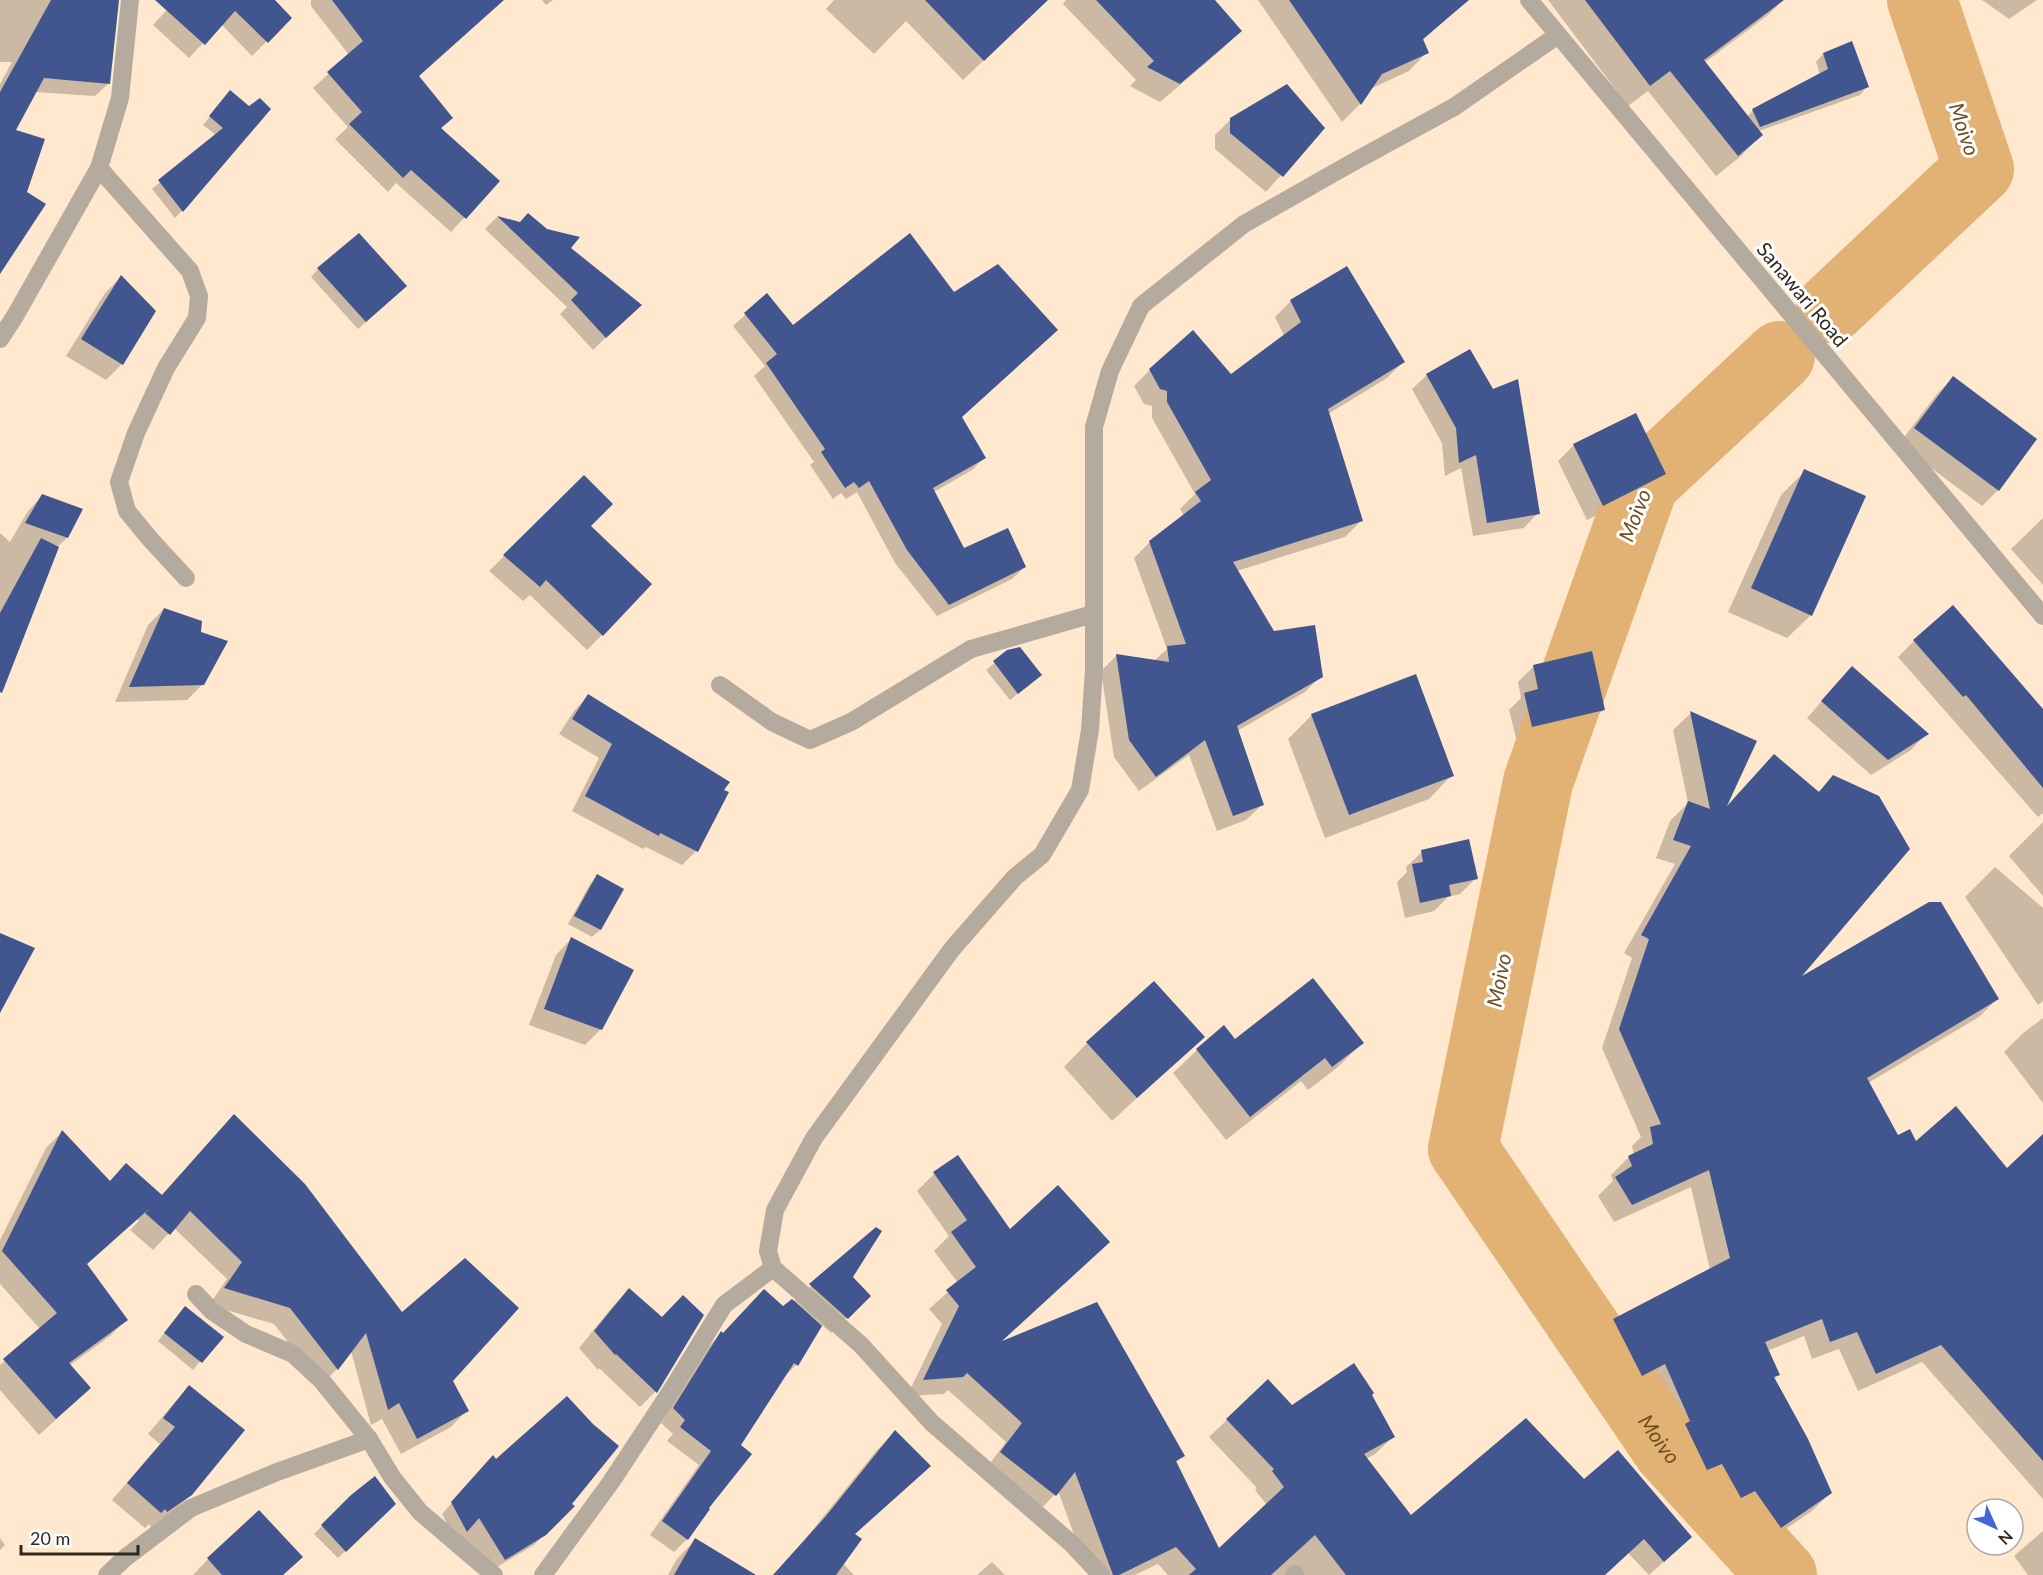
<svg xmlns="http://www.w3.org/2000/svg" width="2043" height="1575" font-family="Lato,sans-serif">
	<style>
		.shadow { fill: #0003; fill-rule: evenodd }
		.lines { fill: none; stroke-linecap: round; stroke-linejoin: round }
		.river { stroke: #e2b174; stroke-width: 70 }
		.building { fill: #41558e }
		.minor { stroke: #b4aa9e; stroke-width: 18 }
		.tertiary { stroke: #b4aa9e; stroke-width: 18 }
		.labels { text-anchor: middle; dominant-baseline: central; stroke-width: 6; stroke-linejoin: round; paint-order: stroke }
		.street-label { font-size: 20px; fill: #31281e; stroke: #fff }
		.water-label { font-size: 21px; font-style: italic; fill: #6f4e21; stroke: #fff }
	</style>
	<rect width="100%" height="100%" fill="#ffe8cd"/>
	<g class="shadow">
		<polygon points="0,0 117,0 109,83 95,96 35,92 14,130 0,257 0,84 12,62 0,62"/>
		<polygon points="176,0 272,0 290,18 252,56 221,24 189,58 153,25"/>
		<polygon points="311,0 500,0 418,77 451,118 440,129 498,181 451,232 396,183 388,192 335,139 348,127 313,88 349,55 311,6"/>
		<polygon points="542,0 553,0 546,5"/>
		<polygon points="834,0 1047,0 963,80 906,21 874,54 826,9"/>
		<polygon points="1066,0 1213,0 1240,31 1221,50 1160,102 1130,86 1136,80 1063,4"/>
		<polygon points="1258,0 1465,0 1466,1 1422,41 1427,52 1409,71 1370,89 1360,104 1342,122"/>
		<polygon points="1548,0 1783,0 1768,15 1704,63 1747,117 1753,110 1820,75 1816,62 1823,54 1852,43 1867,87 1860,95 1759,131 1761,135 1741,156 1716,176 1648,91 1628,106"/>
		<polygon points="1982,0 2037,0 2009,19"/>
		<polygon points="223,100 249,108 182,211 175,218 152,189 216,135 203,125"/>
		<polygon points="1231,119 1323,128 1266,192 1215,149 1215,135"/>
		<polygon points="497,217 520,223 568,248 627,317 593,350 560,314 567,307 485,229"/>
		<polygon points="318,269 397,294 358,329 311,277"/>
		<polygon points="121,277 122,364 106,380 66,356 105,293"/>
		<polygon points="767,295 793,327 961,418 984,458 972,470 934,492 964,550 1025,567 1012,579 937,616 895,563 857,492 846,499 841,493 833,499 810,465 814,462 754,376 765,366 733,326"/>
		<polygon points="1291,301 1403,362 1387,378 1328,414 1361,521 1345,537 1237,571 1274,633 1321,676 1305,692 1237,731 1262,805 1246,820 1217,831 1189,755 1139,791 1114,757 1101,671 1117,655 1154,661 1167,649 1134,558 1150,542 1184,516 1180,509 1195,494 1152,418 1152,406 1144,404 1134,386 1150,370 1231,376 1284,336 1275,317"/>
		<polygon points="1427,375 1538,513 1524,528 1473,536 1461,468 1445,476 1442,443 1412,389"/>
		<polygon points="1953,378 2035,440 1998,490 1982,506 1899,444 1937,394"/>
		<polygon points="1635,415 1664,474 1648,490 1587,520 1558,461 1574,445"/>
		<polygon points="1805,471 1811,615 1787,638 1728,612 1781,495"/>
		<polygon points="584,477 602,635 587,650 530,595 523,601 489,571"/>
		<polygon points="42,496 81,510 67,538 57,547 0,673 0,533 10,542 28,511"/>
		<polygon points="2043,518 2043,585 2011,549"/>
		<polygon points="164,609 200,633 203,684 187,700 115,702 148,625"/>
		<polygon points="1914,641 2043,712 2043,813 2038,817 1898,657"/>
		<polygon points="1008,652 1032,682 1010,700 986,670"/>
		<path d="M 1534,666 L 1604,709 L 1588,725 L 1517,742 L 1509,710 L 1521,698 L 1518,682 ZM 1587,712 L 1587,716 L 1525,730 L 1525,727 Z"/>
		<polygon points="1837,684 1926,734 1911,750 1871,775 1807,718"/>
		<polygon points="588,696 722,790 696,851 682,865 646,847 643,849 572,811 599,758 559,734 574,711"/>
		<polygon points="1691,713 1725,808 1817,793 1834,777 1796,981 1997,999 1979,1017 1868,1083 1897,1137 1915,1144 2007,1170 2043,1136 2043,1499 1922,1362 1858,1391 1839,1349 1812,1359 1804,1336 1767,1351 1778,1375 1774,1379 1830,1493 1812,1511 1762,1545 1736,1508 1722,1515 1703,1481 1689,1487 1668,1443 1672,1439 1647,1381 1624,1393 1596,1338 1614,1320 1710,1270 1691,1187 1614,1222 1598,1196 1613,1181 1611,1175 1629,1157 1634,1155 1632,1146 1641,1137 1602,1048 1632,958 1624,953 1675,864 1656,858 1670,821 1688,803 1673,730"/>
		<polygon points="1312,715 1452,775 1429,799 1325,838 1288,739"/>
		<polygon points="2043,822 2043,896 2009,856"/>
		<polygon points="1422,852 1476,878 1460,894 1448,897 1434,911 1405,918 1397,882 1407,872 1406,867"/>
		<polygon points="1995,867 2043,908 2043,1001 2038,1005 1965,897"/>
		<polygon points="598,876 622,890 600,930 592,937 568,924 590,884"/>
		<polygon points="571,939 601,1029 585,1045 529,1025 556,955"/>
		<polygon points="2043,1018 2043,1103 2004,1052 2022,1034"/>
		<polygon points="1203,1037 1112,1121 1064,1067 1087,1043"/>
		<polygon points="1235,1041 1362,1043 1338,1067 1308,1090 1301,1081 1226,1140 1173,1073 1197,1050"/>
		<polygon points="62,1132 109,1182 161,1196 218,1133 451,1381 467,1410 451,1427 401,1454 382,1419 371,1425 351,1351 337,1369 321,1385 274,1324 209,1305 227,1279 174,1228 153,1250 130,1230 139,1221 137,1219 86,1265 126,1320 110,1336 69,1366 73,1404 39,1435 0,1390 0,1365 40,1329 0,1284 0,1240 46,1148"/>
		<polygon points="957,1158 999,1344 1183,1455 1176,1463 1218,1550 1267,1505 1255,1490 1257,1488 1209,1437 1268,1381 1292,1407 1370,1395 1393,1437 1375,1454 1366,1459 1410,1517 1516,1575 1168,1575 1158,1564 1135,1575 1089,1575 1058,1491 1038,1512 984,1471 1006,1442 948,1390 944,1394 907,1396 942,1324 929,1309 958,1283 934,1251 949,1236 917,1191 934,1174"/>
		<polygon points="876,1229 851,1277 869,1296 831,1333 822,1325 796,1365 783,1378 739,1445 706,1508 687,1539 674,1552 650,1535 699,1465 667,1441 673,1434 661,1423 708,1347 721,1334 722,1335 793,1302"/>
		<polygon points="629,1290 662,1319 702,1316 655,1392 640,1407 599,1368 598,1370 579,1348 613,1306"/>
		<polygon points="178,1316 221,1337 193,1370 158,1341"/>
		<polygon points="189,1387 191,1494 174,1511 151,1527 149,1524 145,1528 112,1500 160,1444 148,1434 174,1403"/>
		<polygon points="895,1432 929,1466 854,1535 843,1563 854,1575 773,1575 807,1537 877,1450"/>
		<polygon points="483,1468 572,1506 534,1545 487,1573 461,1551 442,1514"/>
		<polygon points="1584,1481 1669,1557 1649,1575 1628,1553 1604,1575 1557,1575"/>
		<polygon points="352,1496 394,1504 338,1558 314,1534"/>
		<polygon points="2043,1531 2043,1575 2028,1575 2014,1556"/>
		<polygon points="0,1538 5,1545 0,1550"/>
		<polygon points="695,1540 754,1575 668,1575 677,1559"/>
		<polygon points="208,1559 283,1575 193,1575"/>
		<polygon points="992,1562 1005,1575 977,1575"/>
	</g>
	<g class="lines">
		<g class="river">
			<polyline points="1831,308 1979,169 1922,0"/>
			<path id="s1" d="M 1780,356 L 1644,483 L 1538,782 L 1463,1149 L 1668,1450 L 1782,1575"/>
		</g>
	</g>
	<g class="building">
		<polygon points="51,0 119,0 110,84 44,78 16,130 45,139 27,192 46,204 0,274 0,92"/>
		<polygon points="155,0 275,0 292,18 268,43 235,11 205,45"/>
		<polygon points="332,0 504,0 419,76 453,118 441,128 500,181 466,219 411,170 403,178 349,124 362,112 327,72 363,41"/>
		<polygon points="925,0 1048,0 984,61"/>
		<polygon points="1096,0 1215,0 1242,31 1180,84 1147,67 1154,61"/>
		<polygon points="1289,0 1469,0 1423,39 1429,53 1382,74 1361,105"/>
		<polygon points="1585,0 1784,0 1704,60 1763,135 1738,156 1670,71 1650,86"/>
		<polygon points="1852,41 1869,87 1760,127 1752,109 1828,69 1823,53"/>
		<polygon points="1287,84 1325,128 1283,177 1230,133 1230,118"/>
		<polygon points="230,90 249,106 260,98 271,109 183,212 158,180 223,128 209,116"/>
		<polygon points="528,213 547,229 580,237 571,248 642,305 606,338 571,300 578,293 497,216 520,222"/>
		<polygon points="359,233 407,286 366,322 317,268"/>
		<polygon points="910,233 954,292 998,264 1058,330 962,417 986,458 933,488 964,548 1008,528 1026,567 949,605 907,550 869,481 859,488 854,482 845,488 821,452 825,449 766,363 777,354 744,313 767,293 793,325"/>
		<polygon points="1347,266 1405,362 1328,409 1363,521 1233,562 1274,631 1315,625 1323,677 1237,726 1264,805 1233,816 1205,740 1156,777 1129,740 1116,654 1169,662 1167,646 1186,644 1149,541 1201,501 1195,492 1211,480 1167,402 1167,391 1160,389 1149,369 1193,330 1231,374 1301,322 1290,300"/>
		<polygon points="121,275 156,311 123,365 81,339"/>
		<polygon points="1470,349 1493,389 1518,379 1540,514 1487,523 1476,455 1459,463 1456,428 1426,374"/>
		<polygon points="1953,376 2037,439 1999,491 1914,428"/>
		<polygon points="1636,413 1666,474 1603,506 1573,444"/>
		<polygon points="1804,469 1866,496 1812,616 1751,588"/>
		<polygon points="584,475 613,504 591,526 652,584 603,636 546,580 540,587 503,555"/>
		<polygon points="42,494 83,509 68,538 25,523"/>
		<polygon points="41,538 59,547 2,693 0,692 0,613"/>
		<polygon points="1953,605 2043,709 2043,788 1966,695 1963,697 1913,640"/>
		<polygon points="164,608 202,621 201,632 228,641 204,685 129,687"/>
		<polygon points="1020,647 1042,675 1018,694 993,661 1007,650"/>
		<polygon points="1592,651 1605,710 1532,727 1524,693 1538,689 1533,665"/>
		<polygon points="1852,666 1929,734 1888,760 1821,701"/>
		<polygon points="1416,674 1454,776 1349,815 1311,714"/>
		<polygon points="588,694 730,782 724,790 729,792 698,852 660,833 659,836 585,796 612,744 572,719"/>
		<polygon points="1690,711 1757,741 1727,806 1774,754 1819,792 1833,775 1879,796 1910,849 1802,976 1929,902 1941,902 1999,999 1867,1078 1898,1135 1910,1129 1916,1141 1956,1106 2007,1168 2043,1134 2043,1461 1941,1345 1876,1374 1857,1332 1830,1342 1822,1319 1765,1342 1780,1375 1774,1377 1808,1439 1832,1493 1781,1528 1755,1491 1741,1498 1722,1464 1707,1470 1685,1424 1690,1421 1665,1364 1642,1376 1613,1319 1730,1258 1709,1170 1632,1205 1615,1177 1632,1166 1628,1156 1653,1144 1650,1127 1661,1124 1619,1029 1649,939 1641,935 1691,846 1673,840 1688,801 1710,809"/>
		<polygon points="1469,839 1478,879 1449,885 1451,896 1420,903 1412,864 1423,862 1421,850"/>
		<polygon points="597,874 624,889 601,930 574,916"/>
		<polygon points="0,933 35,948 0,1013"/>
		<polygon points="571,937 634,970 602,1030 544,1009"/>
		<polygon points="1313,978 1364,1043 1332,1067 1325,1058 1250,1117 1196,1049 1224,1025 1235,1039"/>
		<polygon points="1154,981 1205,1037 1137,1098 1086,1042"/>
		<polygon points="234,1114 305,1184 402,1312 465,1258 519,1308 453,1381 469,1411 417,1439 399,1403 388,1410 366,1333 338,1370 290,1308 224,1288 242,1262 190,1211 170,1235 145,1213 150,1208 87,1264 128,1320 69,1363 91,1388 56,1419 3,1359 57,1313 2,1251 62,1130 110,1181 126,1163 162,1195"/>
		<polygon points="958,1155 1010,1229 1058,1185 1110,1242 1002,1341 1097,1302 1185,1456 1176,1461 1219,1548 1284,1487 1272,1471 1274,1469 1226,1419 1268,1379 1292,1405 1354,1363 1374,1393 1372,1395 1395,1437 1364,1454 1411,1515 1526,1418 1584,1479 1618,1450 1692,1537 1664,1562 1644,1539 1605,1575 1346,1575 1315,1535 1271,1575 1189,1575 1196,1569 1176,1547 1119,1575 1113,1575 1075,1472 1056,1496 1000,1452 1022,1423 967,1373 963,1377 923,1380 959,1306 946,1290 976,1267 951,1232 967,1220 933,1172"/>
		<polygon points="876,1227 882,1231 853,1277 871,1296 848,1319 809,1284"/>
		<polygon points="629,1288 662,1317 683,1295 704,1315 657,1393 616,1354 615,1355 594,1331"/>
		<polygon points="764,1289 783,1306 792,1299 822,1326 798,1366 794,1363 741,1445 752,1454 709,1508 710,1509 688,1540 662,1521 711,1451 680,1427 685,1420 673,1408 721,1331 723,1333"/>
		<polygon points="185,1306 224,1337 202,1363 164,1333"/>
		<polygon points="189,1385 245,1430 192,1495 167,1512 165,1509 161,1513 127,1483 175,1427 163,1418"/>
		<polygon points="567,1396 593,1424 619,1446 572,1504 575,1506 546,1535 505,1560 479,1518 467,1532 451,1502 493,1455 496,1459"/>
		<polygon points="895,1430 931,1466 855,1534 862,1539 836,1575 773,1575 826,1516"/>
		<polygon points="375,1476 396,1504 346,1552 321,1525 351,1495"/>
		<polygon points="259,1510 303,1557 283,1575 222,1575 207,1558"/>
		<polygon points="695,1538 756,1575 674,1575"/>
	</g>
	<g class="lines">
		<g class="minor">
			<polyline points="99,168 190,271 199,296 197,318 166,368 136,433 119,482 127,511 150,539 186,578"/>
			<polyline points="0,339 15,316 99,168 120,98 130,0"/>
			<polyline points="720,685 772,722 810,740 851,722 971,649 1093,614"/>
			<polyline points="196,1294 212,1311 246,1334 293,1354 322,1381 369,1439 392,1477 420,1512 494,1575"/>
			<polyline points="107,1575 125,1558 191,1508 277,1472 369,1439"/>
			<polyline points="543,1575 611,1482 673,1388 724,1305 773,1268"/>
			<polyline points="1101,1575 1072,1544 932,1423 861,1345 773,1268 768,1251 775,1210 814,1138 952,949 1015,877 1042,855 1080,790 1090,730 1094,669 1094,427 1110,371 1141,306 1244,224 1348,165 1454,107 1558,35"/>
			<polyline points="1294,1575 1295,1574"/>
		</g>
		<polyline class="tertiary" points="1529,0 2043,616"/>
	</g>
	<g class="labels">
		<g class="street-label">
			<text transform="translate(1803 294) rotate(50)">Sanawari Road</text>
		</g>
		<g class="water-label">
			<text transform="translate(1965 129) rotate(71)">Moivo</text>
			<text transform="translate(1634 515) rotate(-69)">Moivo</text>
			<text transform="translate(1498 980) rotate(-79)">Moivo</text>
			<text stroke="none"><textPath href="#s1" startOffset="1228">Moivo</textPath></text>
		</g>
	</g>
	<g transform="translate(1995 1527) rotate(135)"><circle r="28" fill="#ffffff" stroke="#ada9a5" stroke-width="1.5"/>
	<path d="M0-4.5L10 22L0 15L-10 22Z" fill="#4365d8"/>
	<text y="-9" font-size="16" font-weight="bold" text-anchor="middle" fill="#31281e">N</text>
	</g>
	<path d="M21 1545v9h117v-9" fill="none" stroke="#31281e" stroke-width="3"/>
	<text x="30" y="1545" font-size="18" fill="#31281e" stroke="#ffffff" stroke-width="4.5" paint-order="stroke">20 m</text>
</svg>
